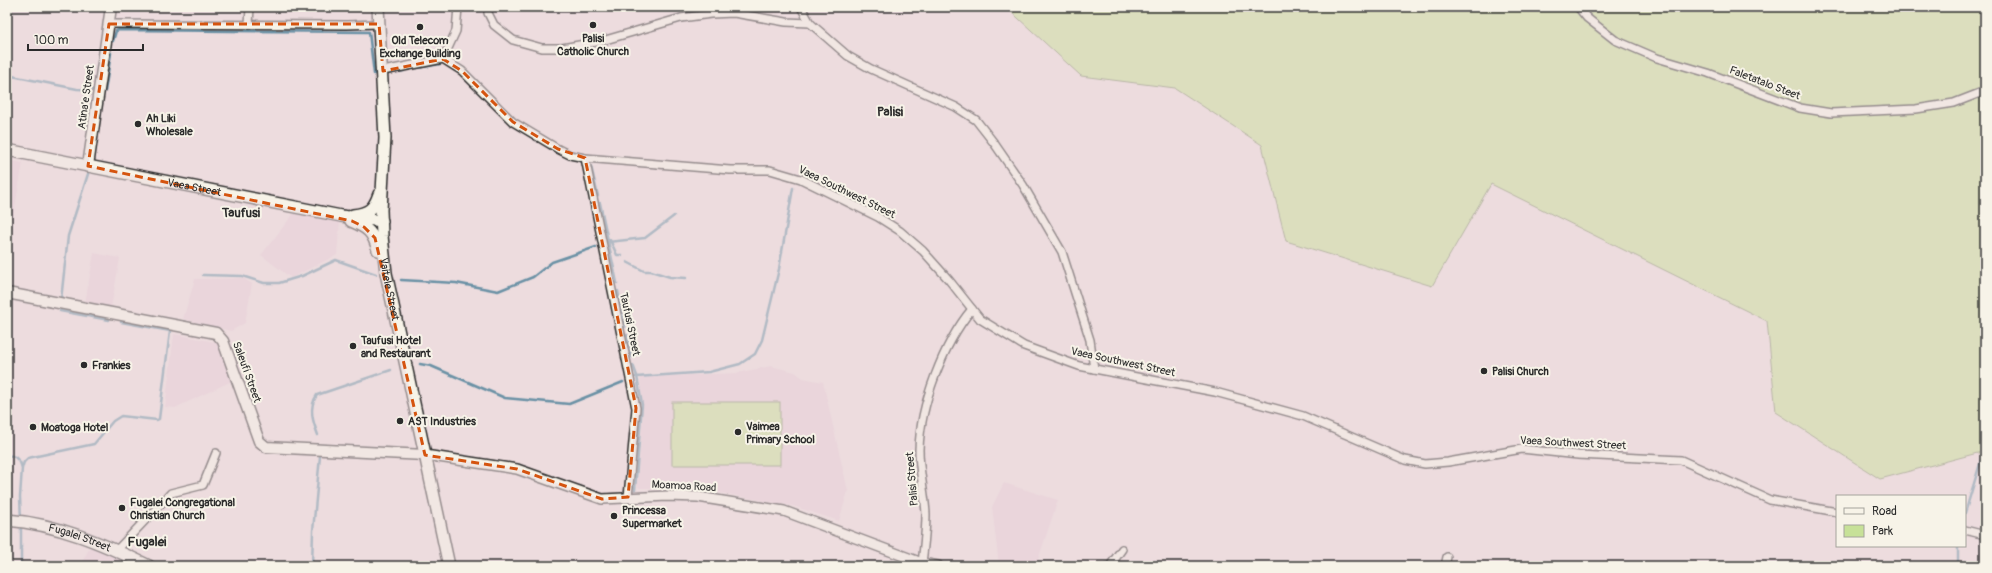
<svg xmlns="http://www.w3.org/2000/svg" width="1992" height="573" font-family="Pangolin,sans-serif">
	<style>
		.built { fill: #e6ccd7 }
		.green { fill: #c7e198; stroke: #798662 }
		.lines { fill: none; stroke-linecap: round; stroke-linejoin: round }
		.stream { stroke: #6b91a5; stroke-width: 2.5 }
		.minor-casing { stroke: #2b2b2b; stroke-width: 10 }
		.tertiary-casing { stroke: #2b2b2b; stroke-width: 12 }
		.secondary-casing { stroke: #2b2b2b; stroke-width: 13 }
		.primary-casing { stroke: #2b2b2b; stroke-width: 14 }
		.minor { stroke: #f7f3e8; stroke-width: 7 }
		.tertiary { stroke: #f7f3e8; stroke-width: 9 }
		.secondary { stroke: #f7f3e8; stroke-width: 10 }
		.primary { stroke: #f7f3e8; stroke-width: 11 }
		.marked { fill: none; stroke: #d5540f; stroke-width: 3; stroke-dasharray: 8 5; stroke-linejoin: round }
		.poi-dot { fill: #2b2b2b; stroke: #f7f3e8; stroke-width: 1.5 }
		.labels { text-anchor: middle; dominant-baseline: central; stroke-width: 4; stroke-linejoin: round; paint-order: stroke }
		.poi-label { font-size: 11px; font-weight: bold; fill: #2b2b2b; stroke: #f7f3e8; text-anchor: start }
		.street-label { font-size: 11px; fill: #2b2b2b; stroke: #f7f3e8 }
		.quarter-label { font-size: 13px; font-weight: bold; fill: #2b2b2b; stroke: #f7f3e8 }
	</style>
	<rect width="100%" height="100%" fill="#eddcde"/>
	<filter id="ink" filterUnits="userSpaceOnUse"><feTurbulence type="fractalNoise" baseFrequency=".025" numOctaves="2"/><feDisplacementMap in="SourceGraphic" scale="8" xChannelSelector="R" yChannelSelector="G"/><feConvolveMatrix kernelMatrix="1 2 1 2 8 2 1 2 1" color-interpolation-filters="sRGB"/></filter>
	<g filter="url(#ink)">
		<g class="built">
			<polygon points="7,160 23,163 13,218 7,217"/>
			<polygon points="294,213 340,221 337,255 291,278 261,255"/>
			<polygon points="94,253 120,258 111,308 85,303"/>
			<polygon points="243,278 252,284 245,323 231,331 183,319 195,279"/>
			<polygon points="174,334 220,343 232,381 175,408 165,407"/>
			<polygon points="771,366 795,372 803,378 823,382 848,491 839,521 793,506 693,488 639,488 637,485 643,416 640,378 648,377 736,373"/>
			<polygon points="1004,483 1058,500 1036,566 999,566 992,507"/>
			<polygon points="91,545 134,566 80,566"/>
		</g>
		<g class="green">
			<polygon points="1006,7 1985,7 1985,451 1880,479 1776,412 1767,321 1491,184 1432,286 1286,241 1262,145 1175,88 1081,76"/>
			<rect x="672" y="402" width="108" height="63"/>
		</g>
		<g class="lines">
			<g class="stream">
				<polyline points="113,41 116,31 119,30 369,32 374,74 378,73"/>
				<polyline points="417,68 440,64"/>
				<polyline points="395,72 404,71"/>
				<polyline points="7,75 77,89 97,90"/>
				<polyline points="102,90 105,91 111,53"/>
				<polyline points="591,166 598,196"/>
				<polyline points="600,203 617,283"/>
				<polyline points="610,240 617,255 622,255"/>
				<polyline points="608,242 645,238 674,216"/>
				<polyline points="627,262 644,271 651,271 670,277 686,278"/>
				<polyline points="203,275 242,276 264,283 279,283 302,276 336,260 376,274"/>
				<polyline points="401,280 456,283 498,291 533,277 552,262 596,247"/>
				<polyline points="618,291 625,327"/>
				<polyline points="61,300 68,236 88,174"/>
				<polyline points="60,311 109,320"/>
				<polyline points="627,335 632,357"/>
				<polyline points="420,364 431,366 505,398 569,404 623,382"/>
				<polyline points="633,365 637,376 642,405 635,490"/>
				<polyline points="636,377 709,372 740,364 755,354 762,340 779,269 793,188"/>
				<path d="M 318,435 C 313,422 308,408 317,395 L 391,370"/>
				<polyline points="7,455 15,457 20,462 22,468 20,497 21,520"/>
				<polyline points="22,468 24,462 28,458 94,444 113,421 121,416 157,420 159,419 170,331 121,322"/>
				<polyline points="1965,513 1985,447"/>
				<polyline points="1958,546 1958,566"/>
				<polyline points="21,566 21,525"/>
				<polyline points="312,566 313,531 320,456"/>
			</g>
			<g class="minor-casing">
				<g id="minor">
					<polyline points="488,7 488,13 494,25 513,40 542,48 562,48 602,41 681,18 711,14 734,13 786,22 810,23 848,56 871,69 956,107 976,120 994,143 1023,185 1062,252 1090,340 1094,369"/>
					<polyline points="801,7 810,23"/>
					<polyline points="1578,7 1587,18 1615,40 1657,58 1708,73 1800,108 1831,113 1916,109 1954,103 1985,91"/>
					<polyline points="109,24 347,25 379,24"/>
					<polyline points="249,25 250,7"/>
					<polyline points="443,59 456,31 458,7"/>
					<polyline points="383,71 443,59 462,71 513,122 558,149 570,155 585,158 730,170 770,170 801,179 878,217 900,231 923,251 949,280 980,319 1024,346 1079,366 1215,392 1303,416 1405,460 1425,464 1448,462 1522,449 1578,455 1681,460 1770,500 1837,512"/>
					<polyline points="585,158 636,408 628,497"/>
					<polyline points="1965,530 1985,535"/>
					<polyline points="116,551 171,493 203,485 216,453"/>
					<path d="M 922,563 C 924,547 926,530 926,514 C 925,493 919,472 919,450 C 920,405 943,344 972,309"/>
					<polyline points="1110,566 1122,549"/>
					<polyline points="1445,566 1447,557"/>
				</g>
			</g>
			<g class="tertiary-casing">
				<polyline id="tertiary" points="425,455 517,469 602,499 668,496 698,497 784,511 922,563 938,566"/>
			</g>
			<g class="secondary-casing">
				<g id="secondary">
					<polyline points="88,166 111,7"/>
					<polyline points="7,293 216,333 223,341 259,441 266,447 425,455"/>
				</g>
			</g>
			<g class="primary-casing">
				<g id="primary">
					<path id="s1" d="M 378,7 L 385,138 L 381,210 L 382,236 L 386,273 L 449,566"/>
					<path id="s2" d="M 7,150 L 341,216 L 382,221"/>
					<path d="M 353,215 C 369,213 374,209 379,194"/>
					<path d="M 351,221 C 368,228 373,232 378,250"/>
					<path id="s3" d="M 7,520 C 58,524 104,544 149,566"/>
				</g>
			</g>
			<use href="#minor" class="minor"/>
			<use href="#tertiary" class="tertiary"/>
			<use href="#secondary" class="secondary"/>
			<use href="#primary" class="primary"/>
		</g>
	</g>
	<path d="M0 0H1992V573H0ZM 109,24 L 379,24 L 383,71 L 443,59 L 462,71 L 513,122 L 558,149 L 585,158 L 636,408 L 628,497 L 602,499 L 517,469 L 425,455 L 375,238 L 364,227 L 352,221 L 88,166 Z" fill="#eddcde" fill-opacity=".55" fill-rule="evenodd"/>
	<path class="marked" d="M 109,24 L 379,24 L 383,71 L 443,59 L 462,71 L 513,122 L 558,149 L 585,158 L 636,408 L 628,497 L 602,499 L 517,469 L 425,455 L 375,238 L 364,227 L 352,221 L 88,166 Z"/>
	<g class="poi-dot">
		<circle cx="593" cy="25" r="4"/>
		<circle cx="420" cy="27" r="4"/>
		<circle cx="138" cy="124" r="4"/>
		<circle cx="353" cy="346" r="4"/>
		<circle cx="84" cy="365" r="4"/>
		<circle cx="1484" cy="371" r="4"/>
		<circle cx="400" cy="421" r="4"/>
		<circle cx="33" cy="427" r="4"/>
		<circle cx="738" cy="432" r="4"/>
		<circle cx="122" cy="508" r="4"/>
		<circle cx="614" cy="516" r="4"/>
	</g>
	<g class="labels">
		<g class="poi-label">
			<text x="593" y="38" text-anchor="middle">Palisi<tspan x="593" dy="13">Catholic Church</tspan></text>
			<text x="420" y="40" text-anchor="middle">Old Telecom<tspan x="420" dy="13">Exchange Building</tspan></text>
			<text x="146" y="118">Ah Liki<tspan x="146" dy="13">Wholesale</tspan></text>
			<text x="361" y="340">Taufusi Hotel<tspan x="361" dy="13">and Restaurant</tspan></text>
			<text x="92" y="365">Frankies</text>
			<text x="1492" y="371">Palisi Church</text>
			<text x="408" y="421">AST Industries</text>
			<text x="746" y="426">Vaimea<tspan x="746" dy="13">Primary School</tspan></text>
			<text x="41" y="427">Moatoga Hotel</text>
			<text x="130" y="502">Fugalei Congregational<tspan x="130" dy="13">Christian Church</tspan></text>
			<text x="622" y="510">Princessa<tspan x="622" dy="13">Supermarket</tspan></text>
		</g>
		<g class="street-label">
			<text transform="translate(1765 83) rotate(21)">Faletatalo Steet</text>
			<text transform="translate(86 97) rotate(-82)">Atina'e Street</text>
			<text stroke="none"><textPath href="#s2" startOffset="191">Vaea Street</textPath></text>
			<text transform="translate(847 192) rotate(26)">Vaea Southwest Street</text>
			<text stroke="none"><textPath href="#s1" startOffset="283">Vaitele Street</textPath></text>
			<text transform="translate(630 324) rotate(78)">Taufusi Street</text>
			<text transform="translate(1123 362) rotate(12)">Vaea Southwest Street</text>
			<text transform="translate(247 372) rotate(70)">Saleufi Street</text>
			<text transform="translate(1573 443) rotate(3)">Vaea Southwest Street</text>
			<text transform="translate(912 479) rotate(-95)">Palisi Street</text>
			<text transform="translate(684 486) rotate(3)">Moamoa Road</text>
			<text stroke="none"><textPath href="#s3" startOffset="75">Fugalei Street</textPath></text>
		</g>
		<g class="quarter-label">
			<text x="890" y="112">Palisi</text>
			<text x="241" y="213">Taufusi</text>
			<text x="147" y="542">Fugalei</text>
		</g>
	</g>
	<rect width="1992" height="573" fill="none" stroke="#f7f3e8" stroke-width="24"/>
	<rect x="12" y="12" width="1968" height="549" fill="none" stroke="#2b2b2b" stroke-width="1.5" filter="url(#ink)"/>
	<rect x="1836" y="495" width="130" height="52" fill="#f7f3e8" stroke="#a5a39c"/>
	<rect x="1844" y="508" width="20" height="6" fill="#f7f3e8" stroke="#a5a39c"/>
	<text x="1872" y="515" font-size="12" fill="#2b2b2b">Road</text>
	<rect x="1844" y="525" width="20" height="12" fill="#c7e198" stroke="#a5a39c"/>
	<text x="1872" y="535" font-size="12" fill="#2b2b2b">Park</text>
	<path d="M28 44v6h115v-6" fill="none" stroke="#2b2b2b" stroke-width="2"/>
	<text x="34" y="44" font-size="12" fill="#2b2b2b" stroke="#f7f3e8" stroke-width="3" paint-order="stroke">100 m</text>
</svg>
